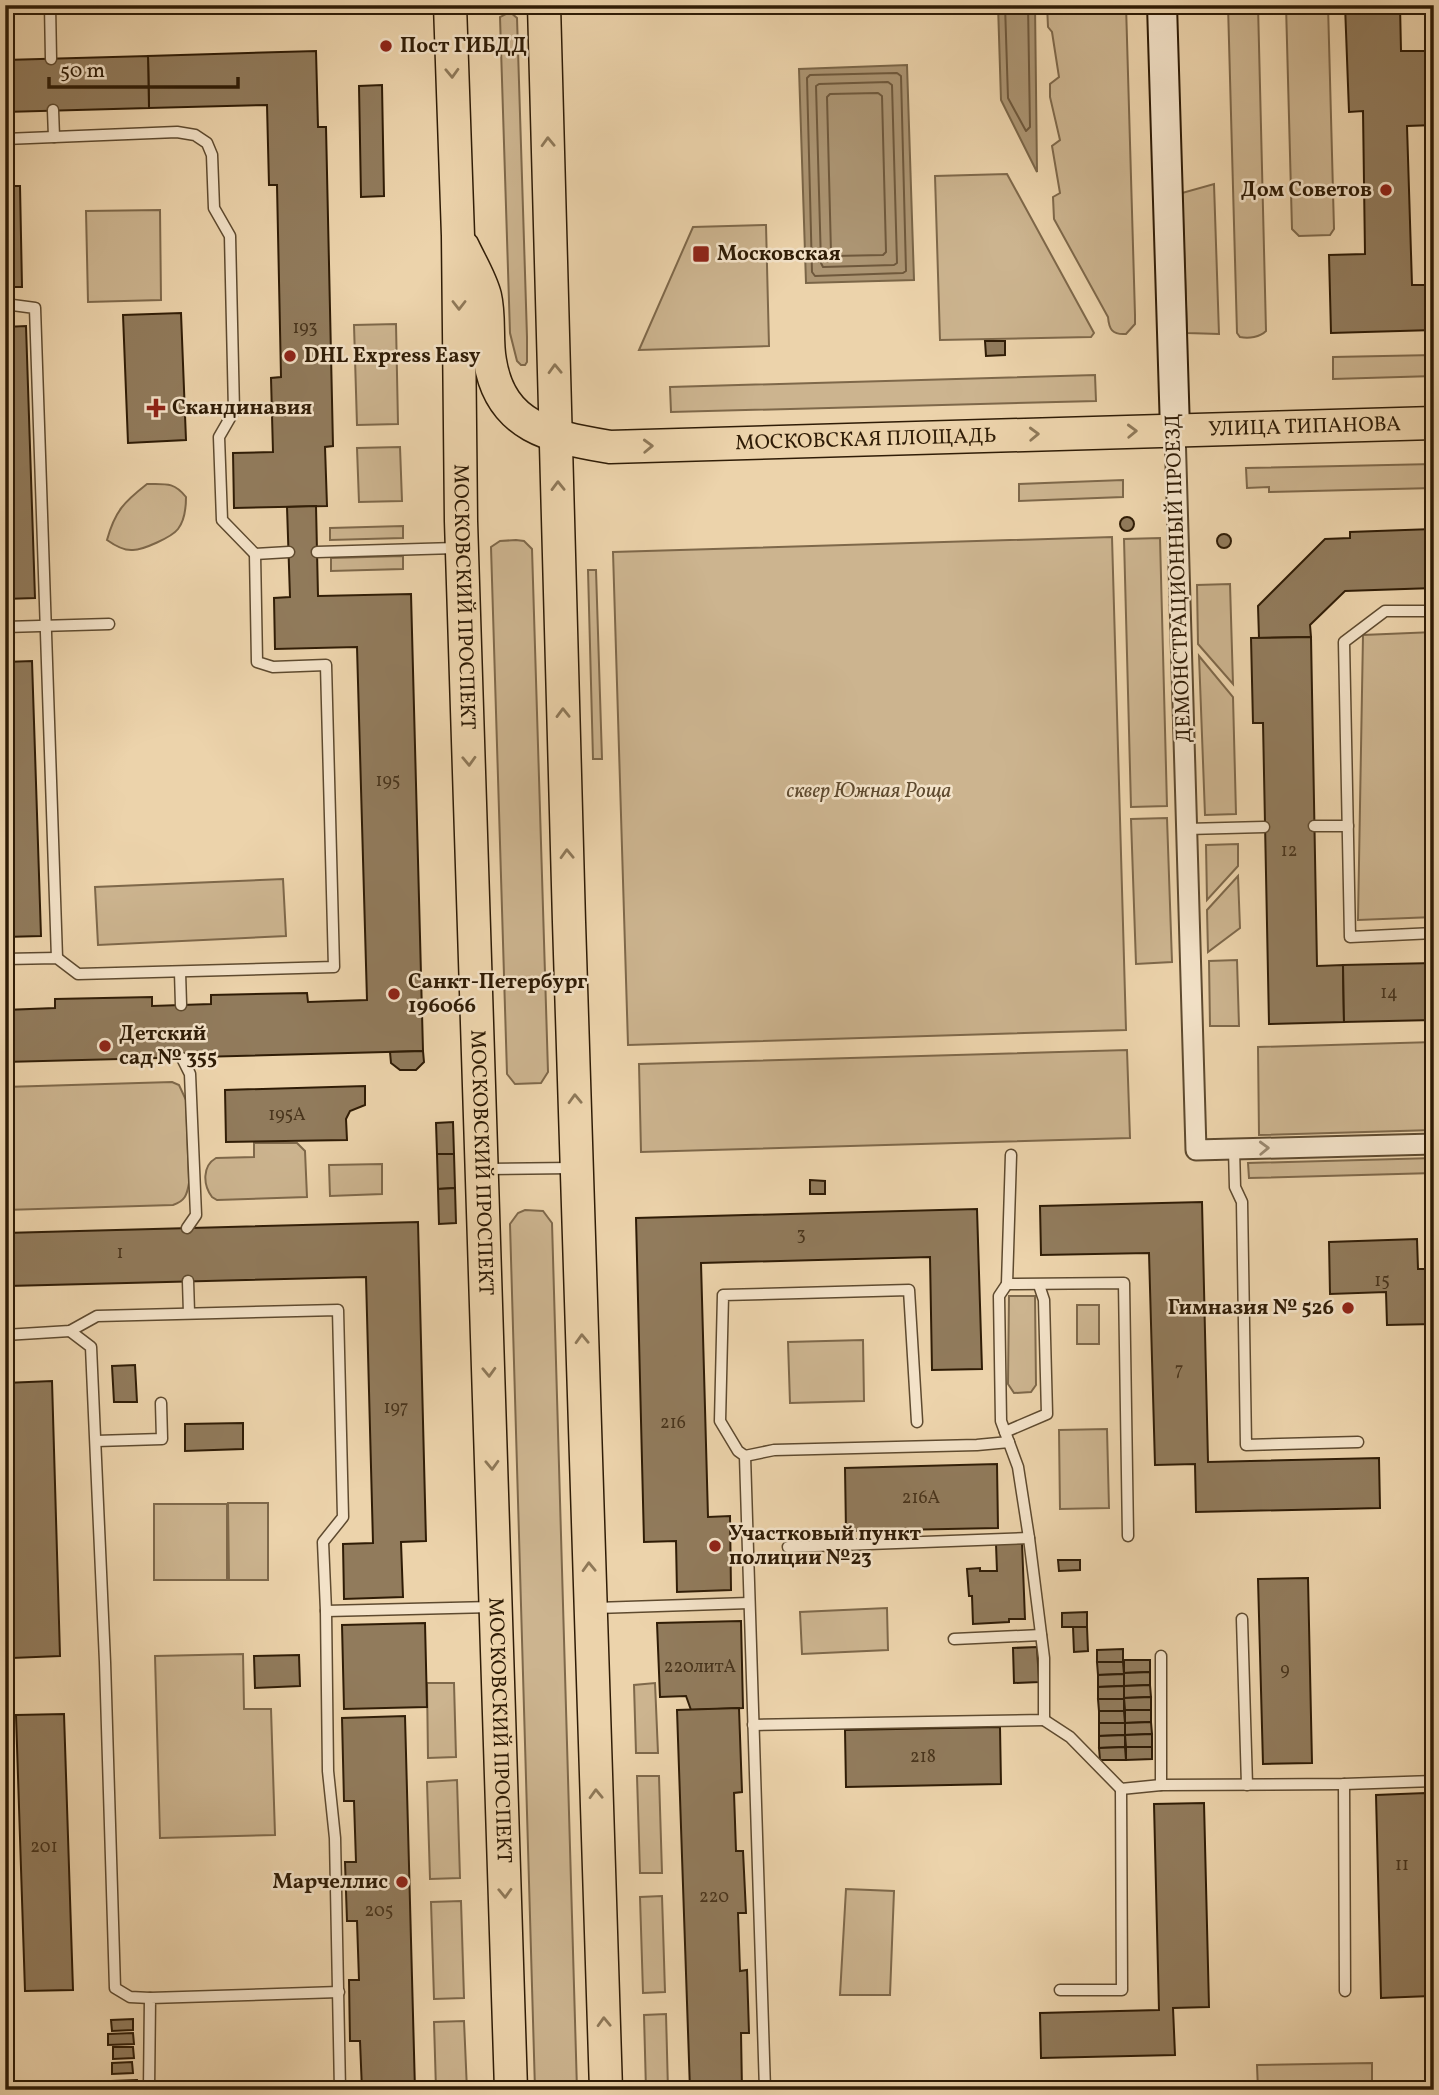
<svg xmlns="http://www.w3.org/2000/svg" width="1439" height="2095" font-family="Vollkorn,serif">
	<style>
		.green { fill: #ccb48f; stroke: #7e684a; stroke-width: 2 }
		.water { fill: #ac9573; stroke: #7a6547; stroke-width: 2 }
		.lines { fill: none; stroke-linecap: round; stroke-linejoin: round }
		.shore { stroke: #6e583c; stroke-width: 2 }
		.building { fill: #917b5c; stroke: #2f1c06; stroke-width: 2 }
		.lane-casing { stroke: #5e4a2f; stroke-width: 13 }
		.street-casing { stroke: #5e4a2f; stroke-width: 23 }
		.secondary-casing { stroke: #2f1c06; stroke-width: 32 }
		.primary-casing { stroke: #2f1c06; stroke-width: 35 }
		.lane { stroke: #f3e2c8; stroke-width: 10 }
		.street { stroke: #f3e2c8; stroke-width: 19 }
		.secondary { stroke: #f3e2c8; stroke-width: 28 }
		.primary { stroke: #ecd3ab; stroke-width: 32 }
		.oneway { stroke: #8e7858 }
		.oneway2 { stroke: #9b8971 }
		.poi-dot { fill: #8f2418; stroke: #f3e2c8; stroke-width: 2.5 }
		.labels { text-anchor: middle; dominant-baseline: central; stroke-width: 5; stroke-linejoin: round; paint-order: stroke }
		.number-label { font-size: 18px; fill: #48341c }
		.poi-label { font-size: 21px; font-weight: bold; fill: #2f1c06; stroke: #f3e2c8; text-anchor: start }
		.street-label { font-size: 21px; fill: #2f1c06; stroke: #f3e2c8 }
		.park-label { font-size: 21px; font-style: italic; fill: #5e4a2f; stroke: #f3e2c8 }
	</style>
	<rect width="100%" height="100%" fill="#ecd3ab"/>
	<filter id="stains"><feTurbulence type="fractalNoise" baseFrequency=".00286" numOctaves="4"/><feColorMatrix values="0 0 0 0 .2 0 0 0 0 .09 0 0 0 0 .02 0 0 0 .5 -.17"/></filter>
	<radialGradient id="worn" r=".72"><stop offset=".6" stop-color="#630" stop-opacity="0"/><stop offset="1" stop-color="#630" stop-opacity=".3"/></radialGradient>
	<g class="green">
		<path d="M 1047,5 L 1126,5 L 1135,315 L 1135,324 L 1126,334 C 1112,335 1109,329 1108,317 L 1054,219 L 1053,197 L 1060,193 L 1052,146 L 1060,140 L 1050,97 L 1050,84 L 1059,77 L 1052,32 L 1048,27 Z"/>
		<path d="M 1228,5 L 1258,5 L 1266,331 C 1260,337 1249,339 1240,337 L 1237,333 Z"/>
		<polygon points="1286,5 1328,5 1334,229 1330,235 1299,236 1292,229"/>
		<polygon points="510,12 517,18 527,337 527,362 525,365 521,365 517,361 510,333 500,17"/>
		<polygon points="1007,174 1094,333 1091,337 940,340 935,176"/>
		<polygon points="1214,184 1219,334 1187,333 1182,193"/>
		<polygon points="160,210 161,300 88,302 86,211"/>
		<polygon points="766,225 769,346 639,350 693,227"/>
		<polygon points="396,324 398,424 357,425 354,325"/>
		<polygon points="1434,355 1434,376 1333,379 1333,357"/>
		<polygon points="1095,375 1096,401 671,412 670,387"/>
		<polygon points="400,447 402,501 359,502 357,448"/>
		<polygon points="1434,464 1434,488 1269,492 1269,487 1247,488 1246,468"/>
		<polygon points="1123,480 1123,497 1019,501 1019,484"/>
		<path d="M 147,484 C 166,484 174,482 186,497 C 186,509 185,520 178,529 C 172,537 143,550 133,550 C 123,551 114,545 107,540 C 115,511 124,502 147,484 Z"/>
		<polygon points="403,526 403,538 330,540 330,528"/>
		<polygon points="1112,537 1126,1030 628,1045 613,552"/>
		<polygon points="1160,538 1167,806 1131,807 1124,539"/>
		<polygon points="516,540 524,541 532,549 548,1072 541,1083 515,1084 507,1074 491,547 500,541"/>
		<polygon points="403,556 403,569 331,571 331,558"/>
		<polygon points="588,570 596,570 602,759 593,759"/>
		<polygon points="1230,584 1233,684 1198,644 1197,585"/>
		<polygon points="1434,632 1434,917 1358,920 1363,635"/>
		<polygon points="1199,656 1233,697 1236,814 1205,815"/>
		<polygon points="1167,818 1172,962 1136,964 1131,819"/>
		<polygon points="1238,844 1238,866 1207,900 1206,845"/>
		<polygon points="1238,876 1240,928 1208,952 1207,910"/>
		<polygon points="283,879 286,936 98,945 95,887"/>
		<polygon points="1237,960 1239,1026 1210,1026 1209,961"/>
		<polygon points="1434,1042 1434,1130 1259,1135 1258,1047"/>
		<polygon points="1127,1050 1130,1138 641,1152 639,1064"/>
		<path d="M 172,1082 L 179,1085 L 186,1100 L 189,1183 C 187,1195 185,1201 173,1205 L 5,1210 L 5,1087 Z"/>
		<path d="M 254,1143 L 297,1143 L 305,1151 L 307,1197 L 217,1200 L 212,1197 C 203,1185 202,1166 216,1158 L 254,1157 Z"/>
		<polygon points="1434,1158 1434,1173 1249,1178 1248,1163"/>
		<polygon points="382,1164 382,1194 330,1196 329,1165"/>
		<polygon points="525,1210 543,1211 552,1223 577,2090 535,2090 510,1224 518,1213"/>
		<polygon points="1009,1296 1035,1296 1036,1385 1031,1392 1014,1393 1008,1384"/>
		<rect x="1077" y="1305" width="22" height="39"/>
		<polygon points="863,1340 864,1401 790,1403 788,1342"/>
		<polygon points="1107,1429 1109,1508 1060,1509 1059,1430"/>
		<polygon points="228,1503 268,1503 268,1580 229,1580"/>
		<rect x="154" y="1504" width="73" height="76"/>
		<polygon points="887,1608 888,1650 802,1654 800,1612"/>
		<polygon points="243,1654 244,1709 271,1709 275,1835 160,1838 155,1656"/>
		<polygon points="427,1683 454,1683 456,1757 428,1758"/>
		<polygon points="655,1683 658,1753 636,1753 634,1685"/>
		<polygon points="637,1776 659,1776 662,1873 640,1873"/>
		<polygon points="457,1780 460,1878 430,1879 427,1782"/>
		<polygon points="846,1889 894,1891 890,1995 840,1995"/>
		<polygon points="662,1896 665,1992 643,1993 640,1897"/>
		<polygon points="461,1901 464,1998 434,1999 431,1902"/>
		<polygon points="666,2014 668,2090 646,2090 644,2015"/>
		<polygon points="464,2021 467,2090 436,2090 434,2022"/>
		<polygon points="1372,2063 1372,2090 1258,2090 1257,2065"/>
	</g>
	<g class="water">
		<polygon points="998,5 1035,5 1037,172 1001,100"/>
		<polygon points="907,65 914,280 806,283 799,69"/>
	</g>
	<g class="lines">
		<g class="shore">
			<polyline points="1005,5 1008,98 1026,131 1030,127 1028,5"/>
			<polygon points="897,73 901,76 906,271 903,273 815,276 812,272 807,78 810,75"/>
			<polygon points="888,82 892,85 897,263 894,265 823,267 821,263 816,86 819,84"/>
			<polygon points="878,93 882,96 886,252 883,255 834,256 831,253 827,97 830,94"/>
		</g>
	</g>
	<g class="building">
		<polygon points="1345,5 1400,5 1401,51 1434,51 1434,125 1407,126 1412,285 1434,285 1434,330 1331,333 1329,255 1365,254 1363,111 1349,112"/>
		<polygon points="316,51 318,127 326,127 333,446 325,447 327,506 234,508 233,453 273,452 271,378 281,377 277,185 269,185 267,105 149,108 148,56"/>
		<polygon points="148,56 149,108 5,112 5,60"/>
		<polygon points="382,85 384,196 361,197 359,86"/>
		<polygon points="5,186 20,186 22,287 5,287"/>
		<polygon points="181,313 186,440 128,443 123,315"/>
		<polygon points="26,326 35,598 5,599 5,327"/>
		<polygon points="985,341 1005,341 1005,355 986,356"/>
		<polygon points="316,506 318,596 411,594 423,1051 5,1062 5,1010 55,1008 55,999 152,997 152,1006 211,1004 211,995 307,993 308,1002 367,1000 357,647 275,649 274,598 290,597 287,507"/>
		<circle cx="1127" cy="524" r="7"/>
		<polygon points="1432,529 1434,588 1345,591 1310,625 1311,637 1259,638 1258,606 1325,539 1350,538 1350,532"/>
		<circle cx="1224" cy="541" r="7"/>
		<polygon points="1311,637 1317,966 1343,965 1344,1022 1269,1024 1263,723 1253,723 1251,638"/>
		<polygon points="32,661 41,936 5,937 5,662"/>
		<polygon points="1434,963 1434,1020 1344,1022 1343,965"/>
		<polygon points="423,1051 424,1062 416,1070 400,1070 391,1063 390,1052"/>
		<polygon points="365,1086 365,1105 350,1111 346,1119 347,1140 226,1142 225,1090"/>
		<polygon points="453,1122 454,1154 437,1154 436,1123"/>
		<polygon points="437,1154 454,1154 455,1188 438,1189"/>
		<polygon points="810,1180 825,1181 825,1194 810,1194"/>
		<polygon points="455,1188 456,1223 439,1224 438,1189"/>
		<polygon points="1202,1202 1208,1462 1379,1458 1380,1508 1196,1512 1195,1464 1155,1465 1149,1253 1041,1255 1040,1206"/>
		<polygon points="977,1209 982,1369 932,1370 930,1257 701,1263 708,1517 730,1516 731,1590 677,1592 676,1541 644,1542 636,1218"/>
		<polygon points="418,1222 426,1541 401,1542 403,1597 344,1599 343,1544 373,1543 366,1277 8,1286 9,1319 5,1319 5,1233"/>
		<polygon points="1417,1239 1418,1269 1434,1269 1434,1324 1387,1325 1386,1292 1330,1294 1329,1242"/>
		<polygon points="135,1365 137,1402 114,1402 112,1366"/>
		<polygon points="52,1381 60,1656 12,1658 5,1383"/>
		<polygon points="243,1423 243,1449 185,1451 185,1424"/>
		<polygon points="997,1464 998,1528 846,1531 845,1468"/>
		<polygon points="1022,1543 1025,1619 1009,1619 1009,1622 973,1624 972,1596 969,1596 967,1569 980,1568 980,1571 997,1571 996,1544"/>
		<polygon points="1058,1560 1080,1560 1080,1570 1059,1571"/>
		<polygon points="1308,1578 1312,1763 1263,1764 1258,1579"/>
		<polygon points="1087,1612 1087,1627 1062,1627 1062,1613"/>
		<polygon points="741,1621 743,1708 691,1710 686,1696 660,1697 657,1623"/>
		<polygon points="425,1623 427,1707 344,1709 342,1625"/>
		<polygon points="1073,1627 1087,1627 1088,1651 1074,1652"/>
		<polygon points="1037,1647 1039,1682 1014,1683 1013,1648"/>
		<polygon points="1123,1649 1123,1662 1097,1662 1097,1650"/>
		<polygon points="299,1655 300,1686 255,1688 254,1656"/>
		<polygon points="1124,1660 1150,1660 1150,1672 1124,1673"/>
		<polygon points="1097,1662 1123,1662 1124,1674 1098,1675"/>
		<polygon points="1150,1672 1150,1685 1124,1686 1124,1673"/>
		<polygon points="1124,1674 1124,1686 1098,1687 1098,1675"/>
		<polygon points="1150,1685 1151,1697 1124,1698 1124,1686"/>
		<polygon points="1124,1686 1124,1699 1098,1699 1098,1687"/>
		<polygon points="1151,1697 1151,1710 1125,1710 1124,1698"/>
		<polygon points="1098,1699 1124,1699 1124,1711 1099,1711"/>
		<polygon points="739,1708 742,1792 734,1793 736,1851 743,1851 746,1913 738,1913 740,1971 747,1970 749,2033 741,2033 742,2090 690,2090 677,1710"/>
		<polygon points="1125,1710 1151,1710 1151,1722 1125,1723"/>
		<polygon points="1099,1711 1124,1711 1125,1723 1099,1723"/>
		<polygon points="64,1714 73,1990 25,1991 16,1715"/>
		<polygon points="405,1716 415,2090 362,2090 360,2041 350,2041 349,1980 359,1980 357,1921 347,1921 345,1862 356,1862 354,1801 344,1801 342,1718"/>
		<polygon points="1151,1722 1152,1734 1125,1735 1125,1723"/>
		<polygon points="1099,1723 1125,1723 1125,1735 1099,1736"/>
		<polygon points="1000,1727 1001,1784 846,1787 845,1730"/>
		<polygon points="1152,1734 1152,1747 1126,1747 1125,1735"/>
		<polygon points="1125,1735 1125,1747 1099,1748 1099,1736"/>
		<polygon points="1125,1747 1126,1760 1100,1760 1099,1748"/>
		<polygon points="1126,1747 1152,1747 1152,1759 1126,1760"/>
		<polygon points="1425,1793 1430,1996 1381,1998 1376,1795"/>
		<polygon points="1204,1803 1209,2007 1173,2008 1175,2055 1041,2058 1040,2013 1159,2010 1154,1804"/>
		<polygon points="133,2019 133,2030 112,2031 111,2020"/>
		<polygon points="133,2033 134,2044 108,2045 108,2034"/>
		<polygon points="113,2047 133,2047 134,2058 113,2059"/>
		<polygon points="132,2062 133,2073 112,2074 112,2063"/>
		<polygon points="137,2080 138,2090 112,2090 112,2081"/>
	</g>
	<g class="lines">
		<g class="lane-casing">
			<g id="lane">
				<polyline points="50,5 51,59"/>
				<polyline points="53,110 54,137"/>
				<polyline points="5,139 177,132 195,135 207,143 212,155 214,208 230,236 234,411 219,437 222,520 255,554 289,552"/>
				<polyline points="5,304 35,308 57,958"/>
				<polyline points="317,552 456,548"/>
				<polyline points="1434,611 1385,611 1344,642 1350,937 1434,933"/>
				<polyline points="5,627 109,624"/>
				<polyline points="1314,826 1348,826"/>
				<polyline points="1187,829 1264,827"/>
				<polyline points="5,959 57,958 78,974 334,967 326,665 273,667 257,662 255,554"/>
				<polyline points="180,972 181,1005"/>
				<polyline points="182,1058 190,1074 196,1215 187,1228"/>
				<polyline points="1234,1149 1235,1187 1242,1202 1246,1445 1358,1442"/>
				<polyline points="486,1169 572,1168"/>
				<polyline points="188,1281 189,1313"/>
				<polyline points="1007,1284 1124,1283 1128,1536"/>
				<polyline points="70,1331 91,1347 105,1662 115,1988 130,1997 150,1998"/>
				<polyline points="5,1335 70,1331 97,1316 338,1310 343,1517 323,1542 326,1611 328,1771 335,1838 340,2090"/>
				<polyline points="1005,1432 1047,1414 1044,1300 1039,1285"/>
				<polyline points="96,1441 162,1439 161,1403"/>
				<polyline points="745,1456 774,1450 977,1445 1009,1442"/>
				<polyline points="788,1547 1029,1538"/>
				<polyline points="596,1608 749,1603"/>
				<polyline points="326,1611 492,1607"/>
				<polyline points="1242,1619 1247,1785"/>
				<polyline points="954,1639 1041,1635"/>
				<polyline points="1161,1656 1161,1785"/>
				<polyline points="1044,1720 1070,1737 1121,1789 1161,1785 1344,1784 1434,1781"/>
				<polyline points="753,1725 1044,1720 1044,1658 1029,1538 1018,1467 1001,1421 999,1296 1007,1284 1011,1155"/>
				<polyline points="1344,1784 1345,1991"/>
				<polyline points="1060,1990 1122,1990 1121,1789"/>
				<polyline points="149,2090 150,1998 339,1992"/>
				<polyline points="765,2090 745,1456 738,1451 720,1421 723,1295 909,1290 917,1422"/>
			</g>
		</g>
		<g class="street-casing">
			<polyline id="street" points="1175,430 1196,1150 1434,1144"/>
		</g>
		<g class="secondary-casing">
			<polyline id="secondary" points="1162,5 1175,430"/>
		</g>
		<g class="primary-casing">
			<g id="primary">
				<path id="s1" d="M 450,5 L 458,236 L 461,521 L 511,2090"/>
				<polyline points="544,5 569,922 606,2090"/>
				<path id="s2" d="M 463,247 C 470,262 481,280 485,296 C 490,317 486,340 490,361 C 501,429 553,437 610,447 L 1434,423"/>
			</g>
		</g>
		<use href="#lane" class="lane"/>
		<use href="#street" class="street"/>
		<use href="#secondary" class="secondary"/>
		<use href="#primary" class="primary"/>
	</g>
	<defs><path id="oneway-chevron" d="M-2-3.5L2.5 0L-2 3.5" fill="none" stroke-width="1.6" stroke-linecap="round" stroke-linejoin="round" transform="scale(1.75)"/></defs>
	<g class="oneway">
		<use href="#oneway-chevron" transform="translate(452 73) rotate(88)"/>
		<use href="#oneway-chevron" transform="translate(548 142) rotate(-92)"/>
		<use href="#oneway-chevron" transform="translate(459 305) rotate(90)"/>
		<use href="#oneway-chevron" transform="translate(555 369) rotate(-92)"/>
		<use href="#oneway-chevron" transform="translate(1132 431) rotate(-2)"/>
		<use href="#oneway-chevron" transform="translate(1034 434) rotate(-2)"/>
		<use href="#oneway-chevron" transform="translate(648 446) rotate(-2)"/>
		<use href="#oneway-chevron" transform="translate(558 486) rotate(-91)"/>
		<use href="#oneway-chevron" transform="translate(563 713) rotate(-91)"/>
		<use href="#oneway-chevron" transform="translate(469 761) rotate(88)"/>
		<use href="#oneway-chevron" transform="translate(567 854) rotate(-92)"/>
		<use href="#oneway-chevron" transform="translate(575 1099) rotate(-92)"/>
		<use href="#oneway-chevron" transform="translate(582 1339) rotate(-92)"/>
		<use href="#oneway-chevron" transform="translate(489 1372) rotate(88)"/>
		<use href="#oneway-chevron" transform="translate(492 1465) rotate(88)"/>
		<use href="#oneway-chevron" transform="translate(589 1567) rotate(-92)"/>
		<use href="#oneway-chevron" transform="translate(596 1794) rotate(-92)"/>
		<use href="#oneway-chevron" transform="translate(505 1893) rotate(88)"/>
		<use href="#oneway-chevron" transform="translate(604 2022) rotate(-92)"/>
	</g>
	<use class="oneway2" href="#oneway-chevron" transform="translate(1264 1148) rotate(-2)"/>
	<g class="poi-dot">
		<circle cx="386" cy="46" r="7"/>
		<circle cx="1386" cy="190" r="7"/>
		<rect x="692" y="245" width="18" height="18" rx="3.5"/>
		<circle cx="290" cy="356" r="7"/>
		<path d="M152.5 397.5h7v7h7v7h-7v7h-7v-7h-7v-7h7z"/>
		<circle cx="394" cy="994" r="7"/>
		<circle cx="105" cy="1046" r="7"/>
		<circle cx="1348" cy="1308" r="7"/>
		<circle cx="715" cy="1546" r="7"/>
		<circle cx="402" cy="1882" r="7"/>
	</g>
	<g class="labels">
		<g class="number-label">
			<text x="305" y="328">193</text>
			<text x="388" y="781">195</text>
			<text x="1289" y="851">12</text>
			<text x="1389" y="993">14</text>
			<text x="287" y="1115">195А</text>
			<text x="801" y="1235">3</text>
			<text x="120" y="1253">1</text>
			<text x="1382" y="1281">15</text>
			<text x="1179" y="1370">7</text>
			<text x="396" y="1408">197</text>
			<text x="673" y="1423">216</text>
			<text x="921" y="1498">216А</text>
			<text x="700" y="1667">220литА</text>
			<text x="1285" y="1670">9</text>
			<text x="923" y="1757">218</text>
			<text x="44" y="1847">201</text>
			<text x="1402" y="1865">11</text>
			<text x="714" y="1897">220</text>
			<text x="379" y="1911">205</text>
		</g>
		<g class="poi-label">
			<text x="400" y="46">Пост ГИБДД</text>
			<text x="1372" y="190" text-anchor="end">Дом Советов</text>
			<text x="717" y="254">Московская</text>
			<text x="304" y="356">DHL Express Easy</text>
			<text x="172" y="408">Скандинавия</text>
			<text x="408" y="982">Санкт-Петербург<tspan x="408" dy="24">196066</tspan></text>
			<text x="119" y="1034">Детский<tspan x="119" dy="24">сад № 355</tspan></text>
			<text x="1334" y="1308" text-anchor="end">Гимназия № 526</text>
			<text x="729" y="1534">Участковый пункт<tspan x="729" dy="24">полиции №23</tspan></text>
			<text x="388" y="1882" text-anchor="end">Марчеллис</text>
		</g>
		<g class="street-label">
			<text stroke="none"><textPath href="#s2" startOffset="975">УЛИЦА ТИПАНОВА</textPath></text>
			<text stroke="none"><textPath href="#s2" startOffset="536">МОСКОВСКАЯ ПЛОЩАДЬ</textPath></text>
			<text transform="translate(1179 578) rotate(-92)">ДЕМОНСТРАЦИОННЫЙ ПРОЕЗД</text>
			<text stroke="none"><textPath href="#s1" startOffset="592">МОСКОВСКИЙ ПРОСПЕКТ</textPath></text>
			<text stroke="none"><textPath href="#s1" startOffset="1158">МОСКОВСКИЙ ПРОСПЕКТ</textPath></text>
			<text stroke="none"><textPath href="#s1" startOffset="1726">МОСКОВСКИЙ ПРОСПЕКТ</textPath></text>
		</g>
		<g class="park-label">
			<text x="869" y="791">сквер Южная Роща</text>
		</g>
	</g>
	<rect width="1439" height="2095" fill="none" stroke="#ecd3ab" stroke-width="28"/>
	<rect x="7" y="7" width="1425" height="2081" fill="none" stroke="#2f1c06" stroke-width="3.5"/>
	<rect x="14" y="14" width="1411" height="2067" fill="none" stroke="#2f1c06" stroke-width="2"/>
	<path d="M49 77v10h189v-10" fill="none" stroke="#2f1c06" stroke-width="3.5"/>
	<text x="60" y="77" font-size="21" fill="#2f1c06" stroke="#f3e2c8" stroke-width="5" paint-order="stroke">50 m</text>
	<rect width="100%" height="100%" filter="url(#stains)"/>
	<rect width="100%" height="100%" fill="url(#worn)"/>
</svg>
